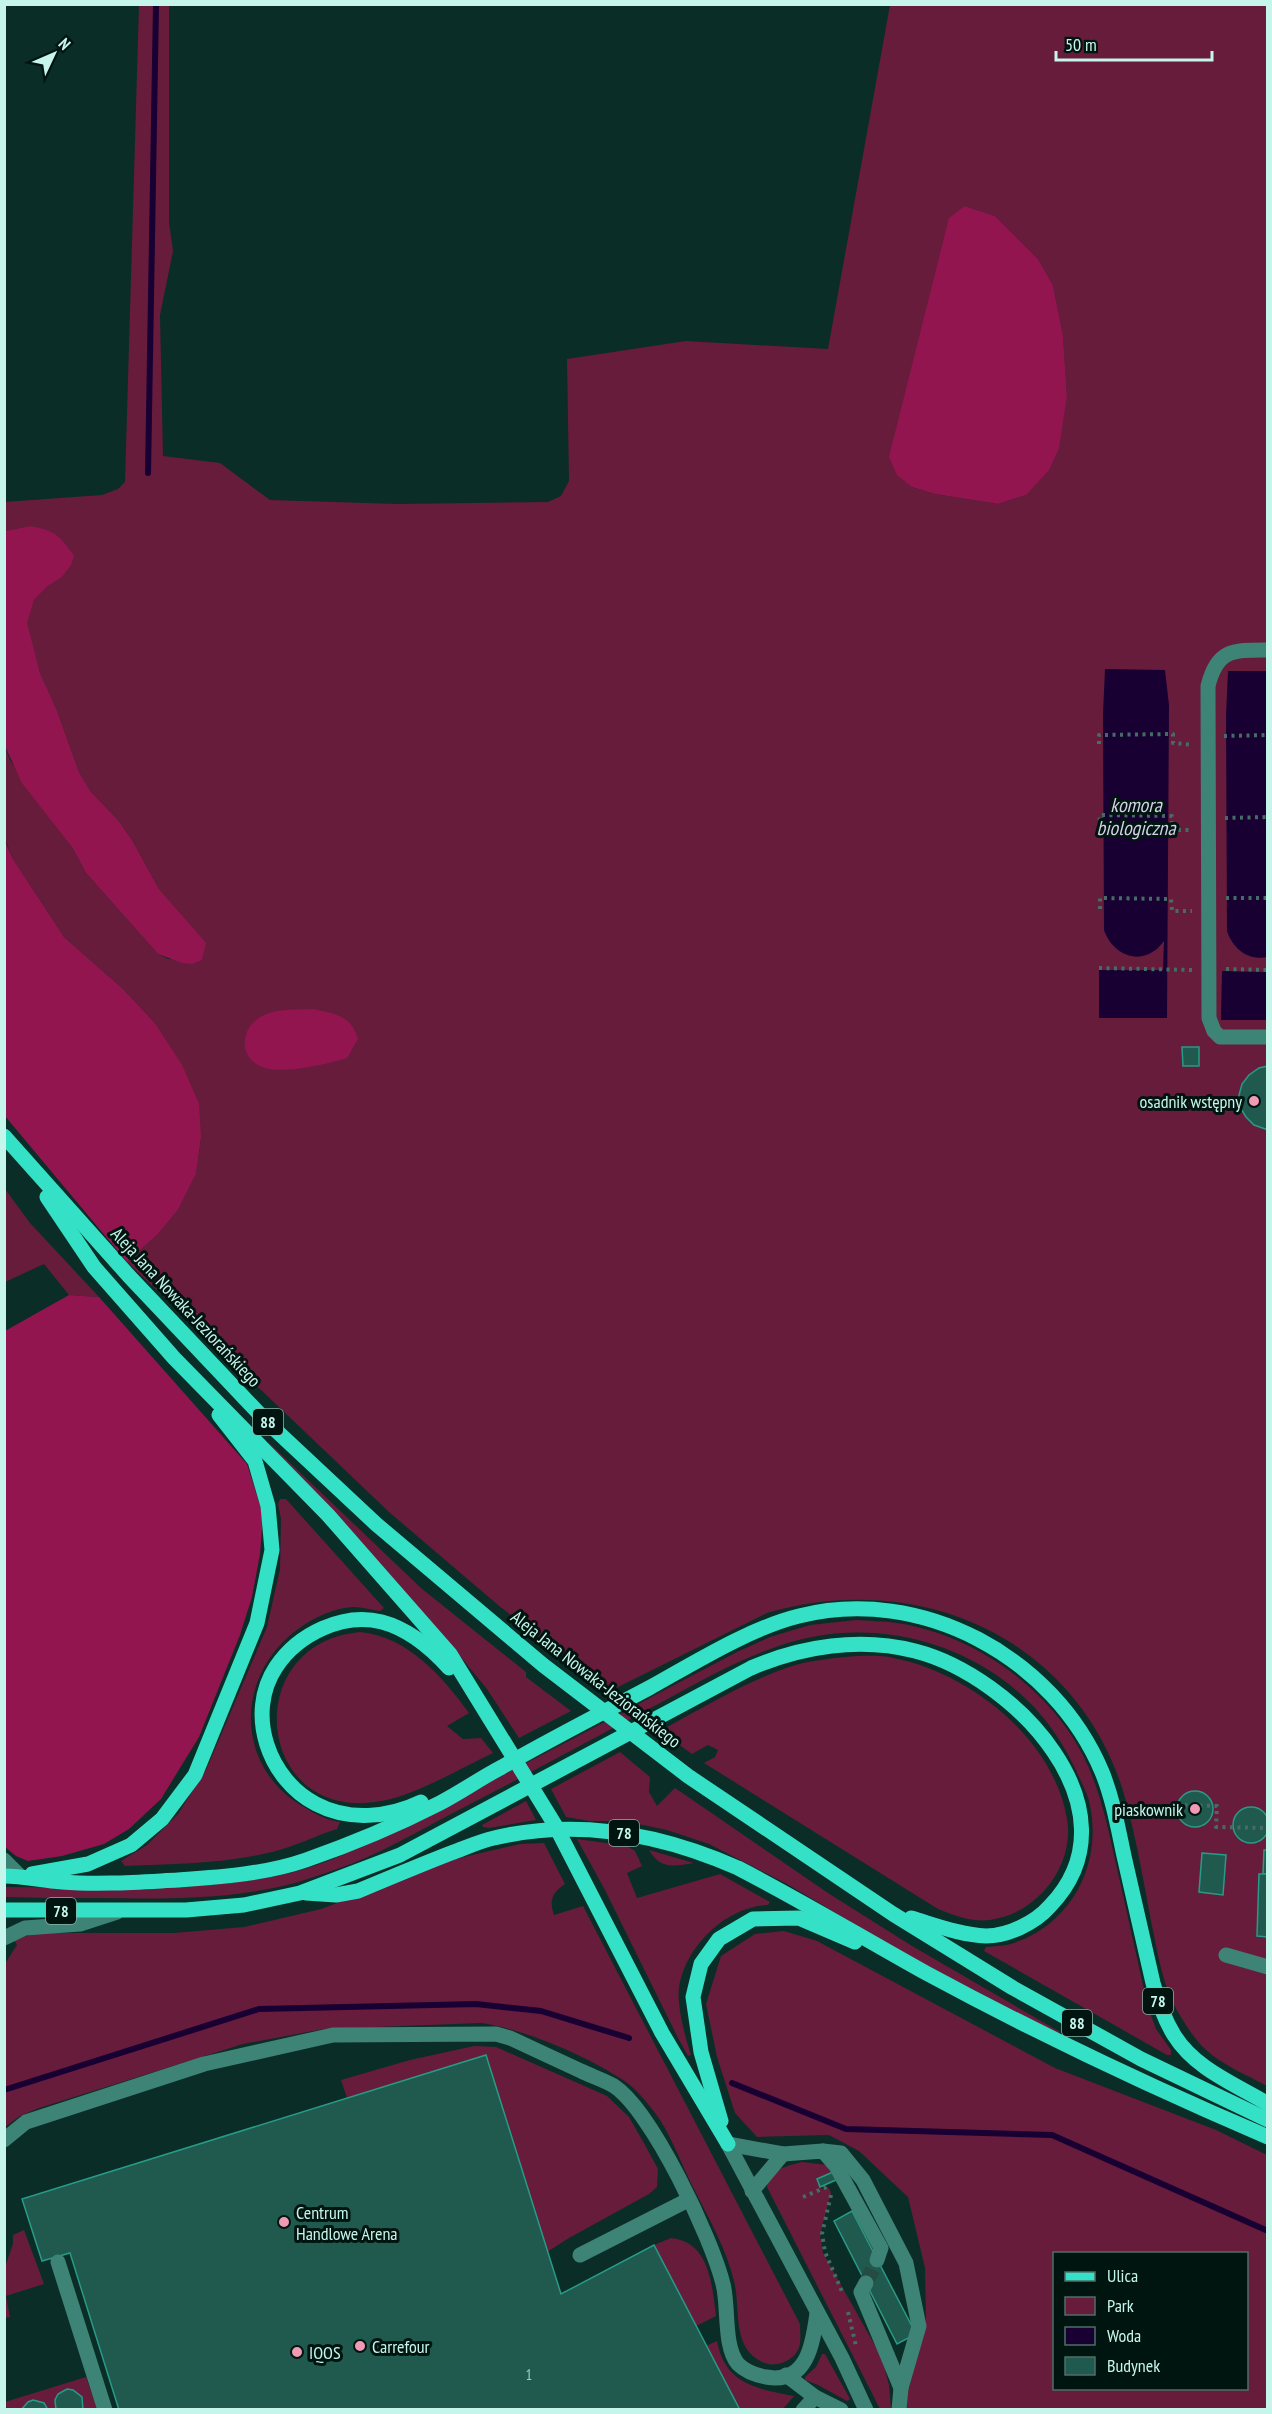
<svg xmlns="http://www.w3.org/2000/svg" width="1272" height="2414" font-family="'PT Sans Narrow',sans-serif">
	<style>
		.green { fill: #671c3b; fill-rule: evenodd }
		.forest { fill: #931550 }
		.water { fill: #180033 }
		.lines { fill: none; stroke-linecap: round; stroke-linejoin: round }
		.stream { stroke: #180033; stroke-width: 6 }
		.building { fill: #20594e; stroke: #289b88; stroke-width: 1.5 }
		.minor-tunnel { stroke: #264b44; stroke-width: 15; stroke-dasharray: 15 8; stroke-linecap: butt }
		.path { stroke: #456c65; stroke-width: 4; stroke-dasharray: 3 4.5; stroke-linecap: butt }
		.minor { stroke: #3d8376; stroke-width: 15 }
		.major { stroke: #35e1c6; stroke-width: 15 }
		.poi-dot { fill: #f09ab6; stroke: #001410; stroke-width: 2 }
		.labels { text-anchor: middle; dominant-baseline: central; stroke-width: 6; stroke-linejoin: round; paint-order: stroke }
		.number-label { font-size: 15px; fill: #9ccfc4 }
		.shield { fill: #001410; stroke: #8bb2a9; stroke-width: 1.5 }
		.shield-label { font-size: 16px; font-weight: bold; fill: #c6f6eb }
		.poi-label { font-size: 18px; fill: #c6f6eb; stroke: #001410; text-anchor: start }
		.street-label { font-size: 18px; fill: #c6f6eb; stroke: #001410 }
		.water-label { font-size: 20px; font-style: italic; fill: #d6ceea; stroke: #001410 }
	</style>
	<rect width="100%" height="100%" fill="#0a2d27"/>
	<g class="green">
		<path d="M 139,5 L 169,5 L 169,222 L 173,251 L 160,315 L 163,456 L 220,463 L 270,500 L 397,504 L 548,502 L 561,496 L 569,481 L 567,359 L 686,341 L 828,349 L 890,5 L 1267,5 L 1267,2086 C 1247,2075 1222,2065 1205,2049 C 1195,2040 1185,2024 1178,2012 C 1163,1987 1158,1954 1152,1926 C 1144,1884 1137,1842 1126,1801 C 1082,1640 922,1568 767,1613 L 608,1692 L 498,1605 L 389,1512 L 127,1262 L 157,1235 L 178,1210 L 196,1174 L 201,1138 L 154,1022 L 123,989 L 64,937 L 13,859 L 5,839 L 4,744 L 10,760 L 72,847 L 86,873 L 158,954 L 168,959 L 202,960 L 205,943 L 159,889 L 132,840 L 118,820 L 91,792 L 79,772 L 56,708 L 40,673 L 26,623 L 34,600 L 48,586 L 61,578 L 30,526 L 5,531 L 5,502 L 102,495 L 118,489 L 125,482 ZM 965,206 L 995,216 L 1038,259 L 1053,285 L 1063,337 L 1067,395 L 1026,495 L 998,504 L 935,494 L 912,487 Z"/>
		<polygon points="5,1189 30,1223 99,1297 69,1295 44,1264 5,1282"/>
		<polygon points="266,1440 421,1588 526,1672 526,1677 571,1711 519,1738 487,1689 436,1627"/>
		<path d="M 280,1499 L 286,1499 L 384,1608 L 380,1611 C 372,1610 362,1607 353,1607 C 334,1608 313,1618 298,1629 C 235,1675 234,1765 302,1806 C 314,1813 326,1820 340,1822 L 337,1829 C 315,1836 294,1847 272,1852 C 224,1864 174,1864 125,1866 L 121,1861 L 147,1845 L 178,1814 L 206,1770 L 267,1627 L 280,1569 L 281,1519 L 278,1504 Z"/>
		<path d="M 856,1620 C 870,1621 884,1621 897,1623 C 977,1635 1057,1693 1089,1768 C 1102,1799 1109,1832 1116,1864 C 1127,1912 1137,1959 1148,2007 L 1156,2029 L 1171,2050 L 1171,2055 L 1167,2055 L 984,1951 L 986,1947 C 995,1946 1006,1946 1014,1943 C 1072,1923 1102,1864 1090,1806 C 1089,1797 1084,1788 1080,1779 C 1062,1738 1039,1706 1002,1679 C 948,1640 878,1624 812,1637 C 760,1647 708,1677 662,1702 C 592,1739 523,1777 453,1813 C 415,1833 378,1855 337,1869 C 319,1875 301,1882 283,1886 C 222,1900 159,1899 97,1898 C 66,1898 36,1898 5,1897 L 5,1887 C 99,1887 197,1894 290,1873 C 339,1861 386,1834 431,1811 C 534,1761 635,1705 737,1652 L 770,1637 L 810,1625 Z"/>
		<path d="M 360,1632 C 407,1636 443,1677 469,1713 L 447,1726 L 463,1739 L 481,1738 L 493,1753 C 459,1769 411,1798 375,1802 C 255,1819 239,1643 360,1632 Z"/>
		<path d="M 857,1656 C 869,1656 882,1655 893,1658 C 969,1672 1054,1739 1067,1819 C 1075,1866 1037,1914 990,1920 C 972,1922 955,1916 938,1909 L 704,1763 L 715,1757 L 718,1750 L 708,1745 L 692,1754 L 660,1731 C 702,1708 743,1683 789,1667 C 811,1660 834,1658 857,1656 Z"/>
		<polygon points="620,1752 650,1777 649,1792 657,1806 675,1788 828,1893 912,1946 1060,2032 1058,2034 903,1953 787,1884 709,1844 667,1830 624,1821 589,1821 566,1817 551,1789"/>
		<polygon points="526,1801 536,1820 489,1828 483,1827 482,1825"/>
		<path d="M 577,1839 L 627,1846 L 635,1851 L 642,1866 L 627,1873 L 637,1898 L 720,1874 L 770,1902 L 768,1905 C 727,1907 689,1943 680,1982 C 675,2001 685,2036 691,2055 L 688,2056 L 678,2038 L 605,1890 Z"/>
		<path d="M 544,1843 L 565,1884 C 552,1893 549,1900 554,1915 L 583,1906 L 800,2324 C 800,2330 801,2337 800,2343 C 798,2360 776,2369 762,2362 C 731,2347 741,2309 734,2281 C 726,2248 709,2219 694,2189 C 683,2168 669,2130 655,2113 C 647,2102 634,2087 623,2080 C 587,2056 524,2029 481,2023 L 324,2029 L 243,2044 L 39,2108 L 20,2116 L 5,2127 L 4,1965 L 17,1945 L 14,1940 L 36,1933 L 174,1933 L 244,1927 L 321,1909 L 455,1859 L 520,1844 Z"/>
		<path d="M 649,1850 L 694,1863 C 673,1866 661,1870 649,1850 Z"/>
		<path d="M 784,1931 L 817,1941 L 1055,2068 L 1216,2130 L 1267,2155 L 1267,2409 L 907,2409 L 908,2391 L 926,2322 L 925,2268 L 908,2197 L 859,2151 L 829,2135 L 757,2137 L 735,2113 L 717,2057 L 706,2004 L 721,1956 L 755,1934 ZM 1054,2254 L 1246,2254 L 1246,2388 L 1054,2388 Z"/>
		<polygon points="474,2046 496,2047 607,2096 629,2117 645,2145 658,2169 657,2187 649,2194 569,2238 547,2252 347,2098 341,2080 410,2060"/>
		<path d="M 802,2162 L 827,2165 L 833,2172 L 817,2179 L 822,2189 L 828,2187 L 831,2192 L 820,2235 L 823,2253 L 882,2358 L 889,2385 L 891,2409 L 880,2409 L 767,2187 C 769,2169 787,2166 802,2162 Z"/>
		<polygon points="24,2230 44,2284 6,2296 10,2317 5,2318 5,2267 13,2244 13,2235"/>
		<path d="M 671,2238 C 710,2242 712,2285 716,2316 L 696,2326 L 654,2245 Z"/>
		<path d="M 717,2341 C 725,2384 757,2389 794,2396 L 783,2409 L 740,2409 L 706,2346 Z"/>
		<polygon points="822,2354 825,2354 850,2399 847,2401 818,2385 805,2380 805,2377 816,2367"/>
		<polygon points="86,2377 97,2409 7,2409 5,2402"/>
	</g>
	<g class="forest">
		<polygon points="965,206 995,216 1038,259 1053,285 1063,336 1067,395 1059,448 1049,470 1026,495 998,504 935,494 912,487 897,475 889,457 949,218"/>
		<path d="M 30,526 C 56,531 59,535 74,556 L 71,565 L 61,578 L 48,586 L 34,600 L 27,623 L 40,673 L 56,708 L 79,772 L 91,792 L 118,820 L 132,840 L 159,889 L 206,943 L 202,960 L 192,964 L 182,963 L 158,954 L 86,873 L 72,847 L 22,783 L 4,744 L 5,531 Z"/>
		<polygon points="4,839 13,859 64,937 123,989 154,1022 182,1065 199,1104 201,1138 196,1174 178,1210 157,1235 127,1262 5,1116"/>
		<path d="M 313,1009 C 335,1014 351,1015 358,1039 L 347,1058 C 328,1064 284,1074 265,1068 C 238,1060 239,1028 262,1016 C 277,1008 297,1010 313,1009 Z"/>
		<polygon points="69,1295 99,1297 247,1464 263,1515 260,1554 252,1597 240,1635 199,1737 161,1799 129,1829 104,1844 62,1856 28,1861 16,1856 5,1847 5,1331"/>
	</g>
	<g class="water">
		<path d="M 1105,669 L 1165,670 L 1169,705 L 1167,1018 L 1099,1018 L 1099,970 L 1163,970 L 1164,941 C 1162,943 1158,949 1154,951 C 1134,965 1111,951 1104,930 L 1103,714 Z"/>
		<path d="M 1228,671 L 1267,671 L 1268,957 C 1248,961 1233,949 1227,931 L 1226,715 Z"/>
		<polygon points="1222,971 1267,972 1267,1020 1221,1020"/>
	</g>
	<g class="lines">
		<g class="stream">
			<polyline points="148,473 156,4"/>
			<polyline points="732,2083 846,2129 1052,2135 1268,2231"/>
			<polyline points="4,2090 259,2009 476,2004 541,2011 629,2038"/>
		</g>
	</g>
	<g class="building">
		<polygon points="1182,1047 1199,1047 1199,1066 1183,1066"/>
		<polygon points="1268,1066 1268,1130 1254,1125 1246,1117 1240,1107 1239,1095 1242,1084 1249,1075 1259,1068"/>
		<circle cx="1195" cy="1809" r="18"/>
		<circle cx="1251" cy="1825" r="18"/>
		<polygon points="1264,1850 1268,1850 1268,1874 1263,1874"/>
		<polygon points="1202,1853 1226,1855 1223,1895 1199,1892"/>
		<polygon points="1259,1874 1268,1874 1268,1937 1257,1936"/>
		<polygon points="486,2055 561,2294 654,2245 740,2410 119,2410 70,2253 42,2261 22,2199"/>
		<polygon points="833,2172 836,2180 820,2187 817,2179"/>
		<polygon points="852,2211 916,2334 897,2344 834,2221"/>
		<polygon points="67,2389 73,2390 82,2397 83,2410 56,2410 55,2400 58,2394"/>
		<polygon points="33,2400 44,2403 48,2410 21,2410 28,2402"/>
	</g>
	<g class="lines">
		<polyline class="minor-tunnel" points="866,2283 877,2260"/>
		<g class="path">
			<polyline points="1224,736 1268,735"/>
			<polyline points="1099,744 1099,735 1173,734 1173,743 1193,745"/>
			<polyline points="1225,818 1268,817"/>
			<polyline points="1099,828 1100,815 1172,816 1172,830 1192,830"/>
			<polyline points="1226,898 1268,898"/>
			<polyline points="1100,909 1100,898 1171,899 1172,911 1192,911"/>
			<polyline points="1099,968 1192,970"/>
			<polyline points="1226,969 1268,970"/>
			<polyline points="1177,1805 1217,1806 1216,1827 1268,1828"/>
			<polyline points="831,2195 822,2234 825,2252 843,2294"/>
			<polyline points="803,2197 829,2186"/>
			<polyline points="848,2312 856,2346"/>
		</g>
		<g class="minor">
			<path d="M 1268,650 C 1233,650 1217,649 1208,686 L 1209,1018 L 1214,1031 L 1220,1037 L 1268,1037"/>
			<polyline points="4,1860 20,1876"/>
			<polyline points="4,1938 25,1928 80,1924 117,1912"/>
			<polyline points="1226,1955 1268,1967"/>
			<path d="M 4,2140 L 26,2122 L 204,2064 L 333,2035 L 496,2034 L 510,2038 C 534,2049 557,2060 581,2071 C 591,2076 604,2080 614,2086 C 652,2111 712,2239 723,2284 C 729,2306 723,2346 738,2364 C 746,2372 755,2375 766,2377 C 808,2385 813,2342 817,2313"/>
			<polyline points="728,2144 842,2358 866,2410"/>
			<polyline points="728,2144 783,2154 823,2151 836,2166 881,2248 877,2260"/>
			<polyline points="823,2151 841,2153 863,2180 906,2263 919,2326 901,2388 899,2410"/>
			<polyline points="752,2191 783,2154"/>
			<polyline points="580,2255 688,2200"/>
			<polyline points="58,2262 105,2410"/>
			<polyline points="866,2283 861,2292 901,2388"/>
			<polyline points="786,2375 815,2397 841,2410"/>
			<polyline points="803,2410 815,2397"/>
		</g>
		<g class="major">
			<polyline points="4,1136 128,1275 267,1422 376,1524 543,1665 688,1776 893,1914 1013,1988 1141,2059 1268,2120"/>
			<polyline points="47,1197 94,1267 174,1358 328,1515 450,1654 555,1825 662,2033 728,2144"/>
			<path d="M 421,1802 C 388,1818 348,1821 316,1804 C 269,1780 245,1714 276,1667 C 298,1634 343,1612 382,1622 C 408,1629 432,1649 449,1668"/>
			<polyline points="32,1874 88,1864 131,1845 162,1819 195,1775 257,1623 272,1550 268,1506 255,1461 219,1415"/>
			<path d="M 4,1876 C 24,1876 43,1881 62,1882 C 100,1885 139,1882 178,1880 C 220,1877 266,1874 306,1860 C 352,1844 397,1825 440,1803 C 461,1792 481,1778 502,1767 C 551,1739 600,1714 649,1688 C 694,1663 750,1628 799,1616 C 921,1585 1054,1657 1102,1772 C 1113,1799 1118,1828 1124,1856 C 1134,1898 1143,1941 1153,1983 C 1158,2001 1164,2019 1174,2035 C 1195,2069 1235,2084 1268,2104"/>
			<path d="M 306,1893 L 336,1895 L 358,1891 C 389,1878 420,1865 451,1853 C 465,1848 480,1841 494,1838 C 578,1818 661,1834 738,1868 C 802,1901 863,1938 926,1973 C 1037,2033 1151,2087 1268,2137"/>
			<path d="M 4,1910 L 186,1910 L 244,1905 L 300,1893 L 400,1855 L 751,1668 C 802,1646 860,1637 915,1651 C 1013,1676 1142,1810 1050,1906 C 1035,1923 1008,1936 986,1936 C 961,1935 935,1925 911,1918"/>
			<polyline points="721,2121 701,2052 693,1997 701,1964 719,1939 753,1919 799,1918 855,1942"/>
		</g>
	</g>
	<g class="poi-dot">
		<circle cx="1254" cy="1101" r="6"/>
		<circle cx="1195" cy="1809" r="6"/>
		<circle cx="284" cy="2222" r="6"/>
		<circle cx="360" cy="2346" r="6"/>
		<circle cx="297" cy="2352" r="6"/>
	</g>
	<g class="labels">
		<g class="number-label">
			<text x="529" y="2374">1</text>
		</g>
		<g class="shield">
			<rect x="253" y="1409" width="30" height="26" rx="4.5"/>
			<rect x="609" y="1820" width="30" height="26" rx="4.5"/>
			<rect x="46" y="1898" width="30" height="26" rx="4.5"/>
			<rect x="1143" y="1988" width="30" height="26" rx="4.5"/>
			<rect x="1062" y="2010" width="30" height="26" rx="4.5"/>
		</g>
		<g class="shield-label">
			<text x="268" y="1422">88</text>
			<text x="624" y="1833">78</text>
			<text x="61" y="1911">78</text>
			<text x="1158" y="2001">78</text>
			<text x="1077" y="2023">88</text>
		</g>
		<g class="poi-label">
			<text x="1242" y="1101" text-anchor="end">osadnik wstępny</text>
			<text x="1183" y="1809" text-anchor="end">piaskownik</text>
			<text x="296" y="2212">Centrum<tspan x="296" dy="21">Handlowe Arena</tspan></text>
			<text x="372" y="2346">Carrefour</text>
			<text x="309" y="2352">IQOS</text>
		</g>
		<g class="street-label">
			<text transform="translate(186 1307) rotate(47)">Aleja Jana Nowaka-Jeziorańskiego</text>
			<text transform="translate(596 1679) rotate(38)">Aleja Jana Nowaka-Jeziorańskiego</text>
		</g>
		<g class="water-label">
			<text x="1136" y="805">komora<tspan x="1136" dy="23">biologiczna</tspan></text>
		</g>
	</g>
	<rect width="1272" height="2414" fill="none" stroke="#c6f6eb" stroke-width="12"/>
	<rect x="1053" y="2252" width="195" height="138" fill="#001410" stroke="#4f6e68" stroke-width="1.5"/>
	<rect x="1065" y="2272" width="30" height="9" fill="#35e1c6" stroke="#4f6e68" stroke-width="1.5"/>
	<text x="1107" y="2282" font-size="18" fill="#c6f6eb">Ulica</text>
	<rect x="1065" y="2297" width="30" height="18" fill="#671c3b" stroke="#4f6e68" stroke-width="1.5"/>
	<text x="1107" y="2312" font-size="18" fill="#c6f6eb">Park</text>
	<rect x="1065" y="2327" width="30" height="18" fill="#180033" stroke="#4f6e68" stroke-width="1.5"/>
	<text x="1107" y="2342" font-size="18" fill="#c6f6eb">Woda</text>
	<rect x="1065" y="2357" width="30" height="18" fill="#20594e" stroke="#4f6e68" stroke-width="1.5"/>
	<text x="1107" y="2372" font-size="18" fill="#c6f6eb">Budynek</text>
	<g transform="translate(54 54) rotate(46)" stroke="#001410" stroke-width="4.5" paint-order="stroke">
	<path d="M0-4.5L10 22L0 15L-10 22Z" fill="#c6f6eb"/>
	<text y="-9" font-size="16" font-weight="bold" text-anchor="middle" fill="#c6f6eb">N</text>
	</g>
	<path d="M1056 51v9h156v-9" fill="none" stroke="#c6f6eb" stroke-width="3"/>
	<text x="1065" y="51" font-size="18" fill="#c6f6eb" stroke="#001410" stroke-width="4.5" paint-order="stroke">50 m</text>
</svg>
